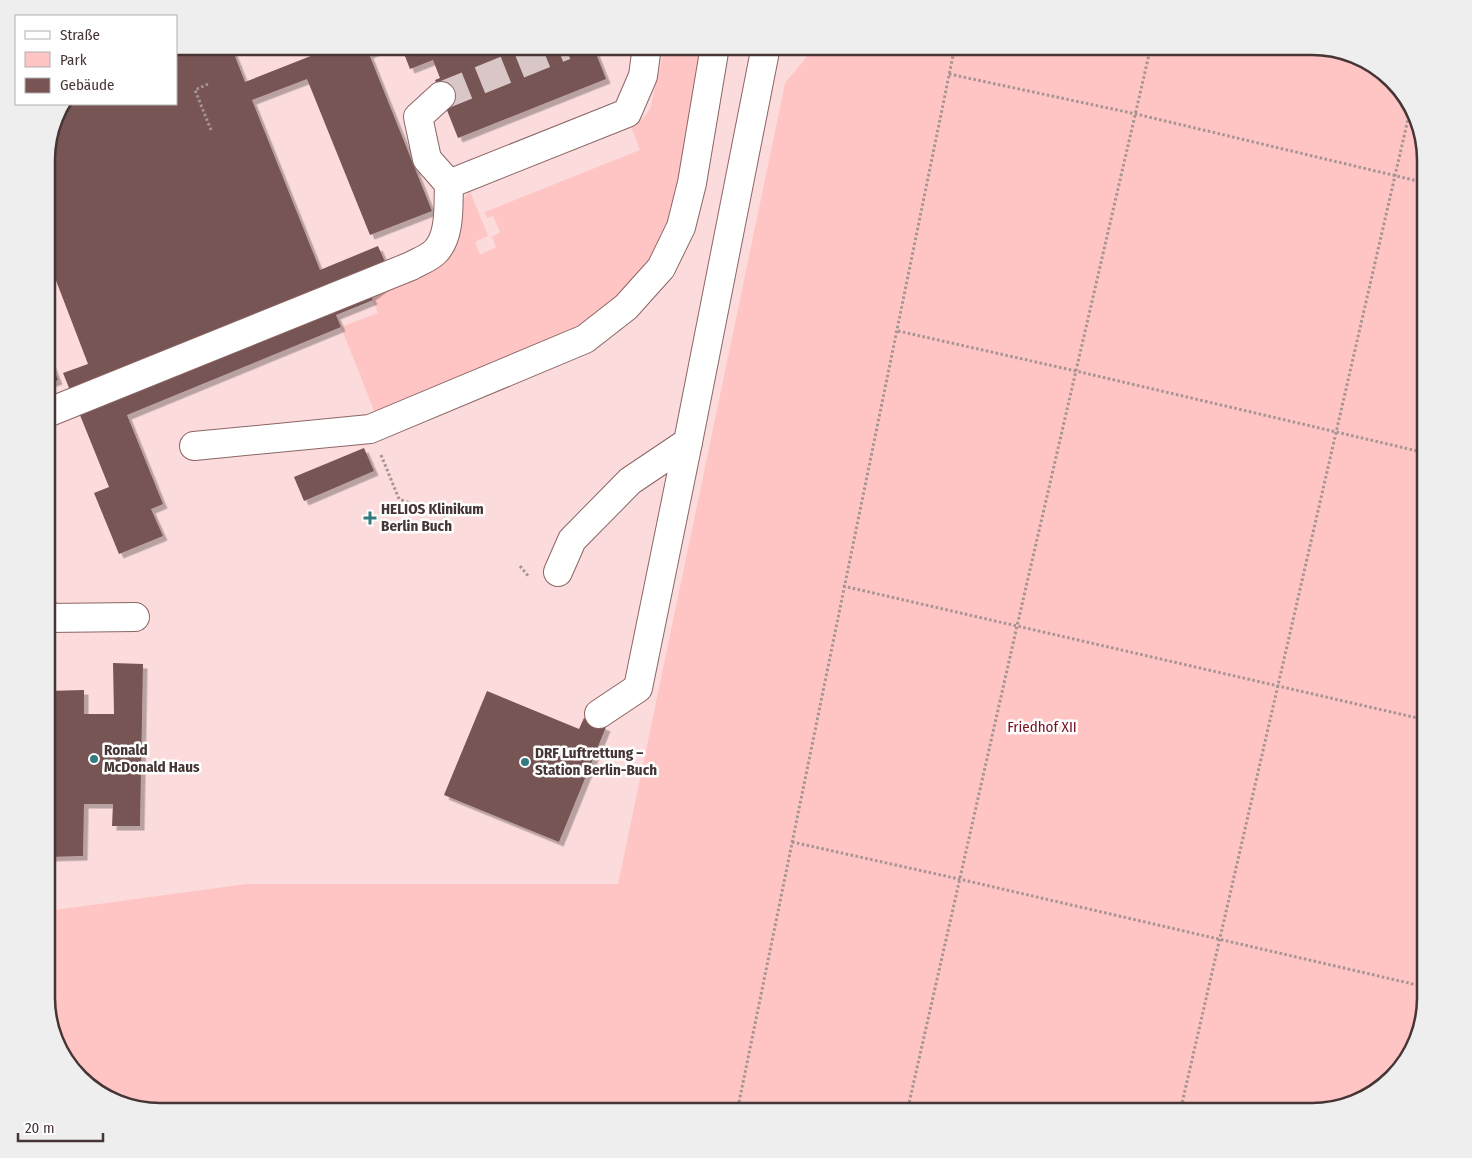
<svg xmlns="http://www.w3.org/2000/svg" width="1472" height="1158" font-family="'Fira Sans Condensed',sans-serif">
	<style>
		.built { fill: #fbdbdb }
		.green { fill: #fec5c4 }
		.building { fill: #785454; filter: url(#shadow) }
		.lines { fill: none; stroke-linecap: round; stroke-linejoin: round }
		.minor-tunnel { stroke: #d9c7c7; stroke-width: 28; stroke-dasharray: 28 14; stroke-linecap: butt }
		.minor-casing { stroke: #8b6665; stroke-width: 30 }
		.path { stroke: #a59493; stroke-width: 3; stroke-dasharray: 2.5 2.5; stroke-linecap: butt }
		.minor { stroke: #fff; stroke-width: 28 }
		.poi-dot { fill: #327b7f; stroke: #fefefe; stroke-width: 2 }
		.labels { text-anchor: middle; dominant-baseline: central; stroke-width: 5; stroke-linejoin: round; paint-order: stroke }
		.poi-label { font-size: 15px; font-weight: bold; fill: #463535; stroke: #fefefe; text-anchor: start }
		.park-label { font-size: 15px; fill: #781121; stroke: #fefefe }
		.rim { fill: none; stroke: #463535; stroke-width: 2.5 }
	</style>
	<defs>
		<filter id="shadow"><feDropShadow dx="4.5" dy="4.5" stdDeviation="0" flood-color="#0004"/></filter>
	</defs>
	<rect width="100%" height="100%" fill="#feeceb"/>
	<polygon class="built" points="176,46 815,46 785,83 618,884 246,884 46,911 47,152 58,110 62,104 176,104"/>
	<g class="green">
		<path d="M 665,46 L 705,46 L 672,216 L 650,260 L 623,292 L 600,311 L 572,330 L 375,413 L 341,327 L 378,313 L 371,296 C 400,285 449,273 459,240 C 462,227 461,214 461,201 L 470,191 L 488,236 L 475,242 L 480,255 L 496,247 L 492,237 L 500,232 L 493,216 L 487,218 L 485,212 L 640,150 L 631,126 L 643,118 L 650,109 Z"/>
		<polygon points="815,46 1312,46 1355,55 1387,74 1414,110 1426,160 1426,998 1417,1041 1398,1073 1362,1100 1312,1112 160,1112 117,1103 85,1084 58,1048 46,1005 46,911 246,884 618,884 785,83"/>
	</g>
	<g class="building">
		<polygon points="176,46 231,46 245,82 336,46 388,46 369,54 432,211 370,235 307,79 252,100 320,270 378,246 393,280 371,296 373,300 336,315 341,327 127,415 163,504 151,509 163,536 119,554 94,493 109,487 63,373 88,364 47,257 47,152 58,110 62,104 176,104"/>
		<polygon points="401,46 593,46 606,79 458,138 435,80 440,78 433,60 410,69"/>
		<polygon points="47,352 58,380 47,384"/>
		<polygon points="364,448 374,471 304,501 294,477"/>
		<polygon points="113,663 143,664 140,826 112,826 113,804 84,804 83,856 47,857 46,691 84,690 84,714 114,714"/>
		<polygon points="487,691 579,729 584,718 606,727 559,842 444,795"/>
	</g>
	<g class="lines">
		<polyline class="minor-tunnel" points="441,96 565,46"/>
		<g class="minor-casing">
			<g id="minor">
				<polyline points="441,96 418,117 427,159 449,184"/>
				<path d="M 47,413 L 411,266 C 418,262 429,258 435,252 C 451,236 448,206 449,184 L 627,113 L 643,76 L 647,46"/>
				<polyline points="194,446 370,429 585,339 626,307 661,268 681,227 692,183 715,46"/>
				<polyline points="558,572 572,540 630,481 688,442 766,46"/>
				<polyline points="46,613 48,618 135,617"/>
				<polyline points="599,714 638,688 688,442"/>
			</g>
		</g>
		<g class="path">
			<polyline points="949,74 1136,114 1426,183"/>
			<polyline points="208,84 195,90 211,130"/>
			<polyline points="898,331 1076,371 1426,453"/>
			<polyline points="381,455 399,499 445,516"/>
			<polyline points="520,566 529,577"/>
			<polyline points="843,586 1426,720"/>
			<polyline points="792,842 959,879 1426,987"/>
			<polyline points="737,1112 955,46"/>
			<polyline points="907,1112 1017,626 1151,46"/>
			<polyline points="1180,1112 1411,106"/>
		</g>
		<use href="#minor" class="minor"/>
	</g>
	<g class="poi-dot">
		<path d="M367.5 510.5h5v5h5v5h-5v5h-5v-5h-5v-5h5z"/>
		<circle cx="94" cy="759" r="5"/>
		<circle cx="525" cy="762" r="5"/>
	</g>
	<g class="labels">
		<g class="poi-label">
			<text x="381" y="509">HELIOS Klinikum<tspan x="381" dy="17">Berlin Buch</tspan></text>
			<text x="104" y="750">Ronald<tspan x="104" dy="17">McDonald Haus</tspan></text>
			<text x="535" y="753">DRF Luftrettung –<tspan x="535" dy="17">Station Berlin-Buch</tspan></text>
		</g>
		<g class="park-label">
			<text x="1042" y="727">Friedhof XII</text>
		</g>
	</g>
	<path d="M0 0H1472V1158H0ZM160 55H1312A105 105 0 0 1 1417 160V998A105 105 0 0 1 1312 1103H160A105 105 0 0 1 55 998V160A105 105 0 0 1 160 55Z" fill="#efeeee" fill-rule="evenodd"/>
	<path class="rim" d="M160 55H1312A105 105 0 0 1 1417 160V998A105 105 0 0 1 1312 1103H160A105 105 0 0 1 55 998V160A105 105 0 0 1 160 55Z"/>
	<rect x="15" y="15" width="162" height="90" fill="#fefefe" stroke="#b4aeae"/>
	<rect x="25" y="31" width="25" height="8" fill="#ffffff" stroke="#b4aeae"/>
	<text x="60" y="40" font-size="15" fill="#463535">Straße</text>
	<rect x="25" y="52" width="25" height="15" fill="#fec5c4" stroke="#b4aeae"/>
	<text x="60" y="65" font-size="15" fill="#463535">Park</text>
	<rect x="25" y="78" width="25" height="15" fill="#785454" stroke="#b4aeae"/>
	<text x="60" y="90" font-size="15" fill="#463535">Gebäude</text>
	<path d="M18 1133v8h85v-8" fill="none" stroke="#463535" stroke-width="2.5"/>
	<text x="25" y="1133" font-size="15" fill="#463535" stroke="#fefefe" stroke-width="4" paint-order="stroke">20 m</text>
</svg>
